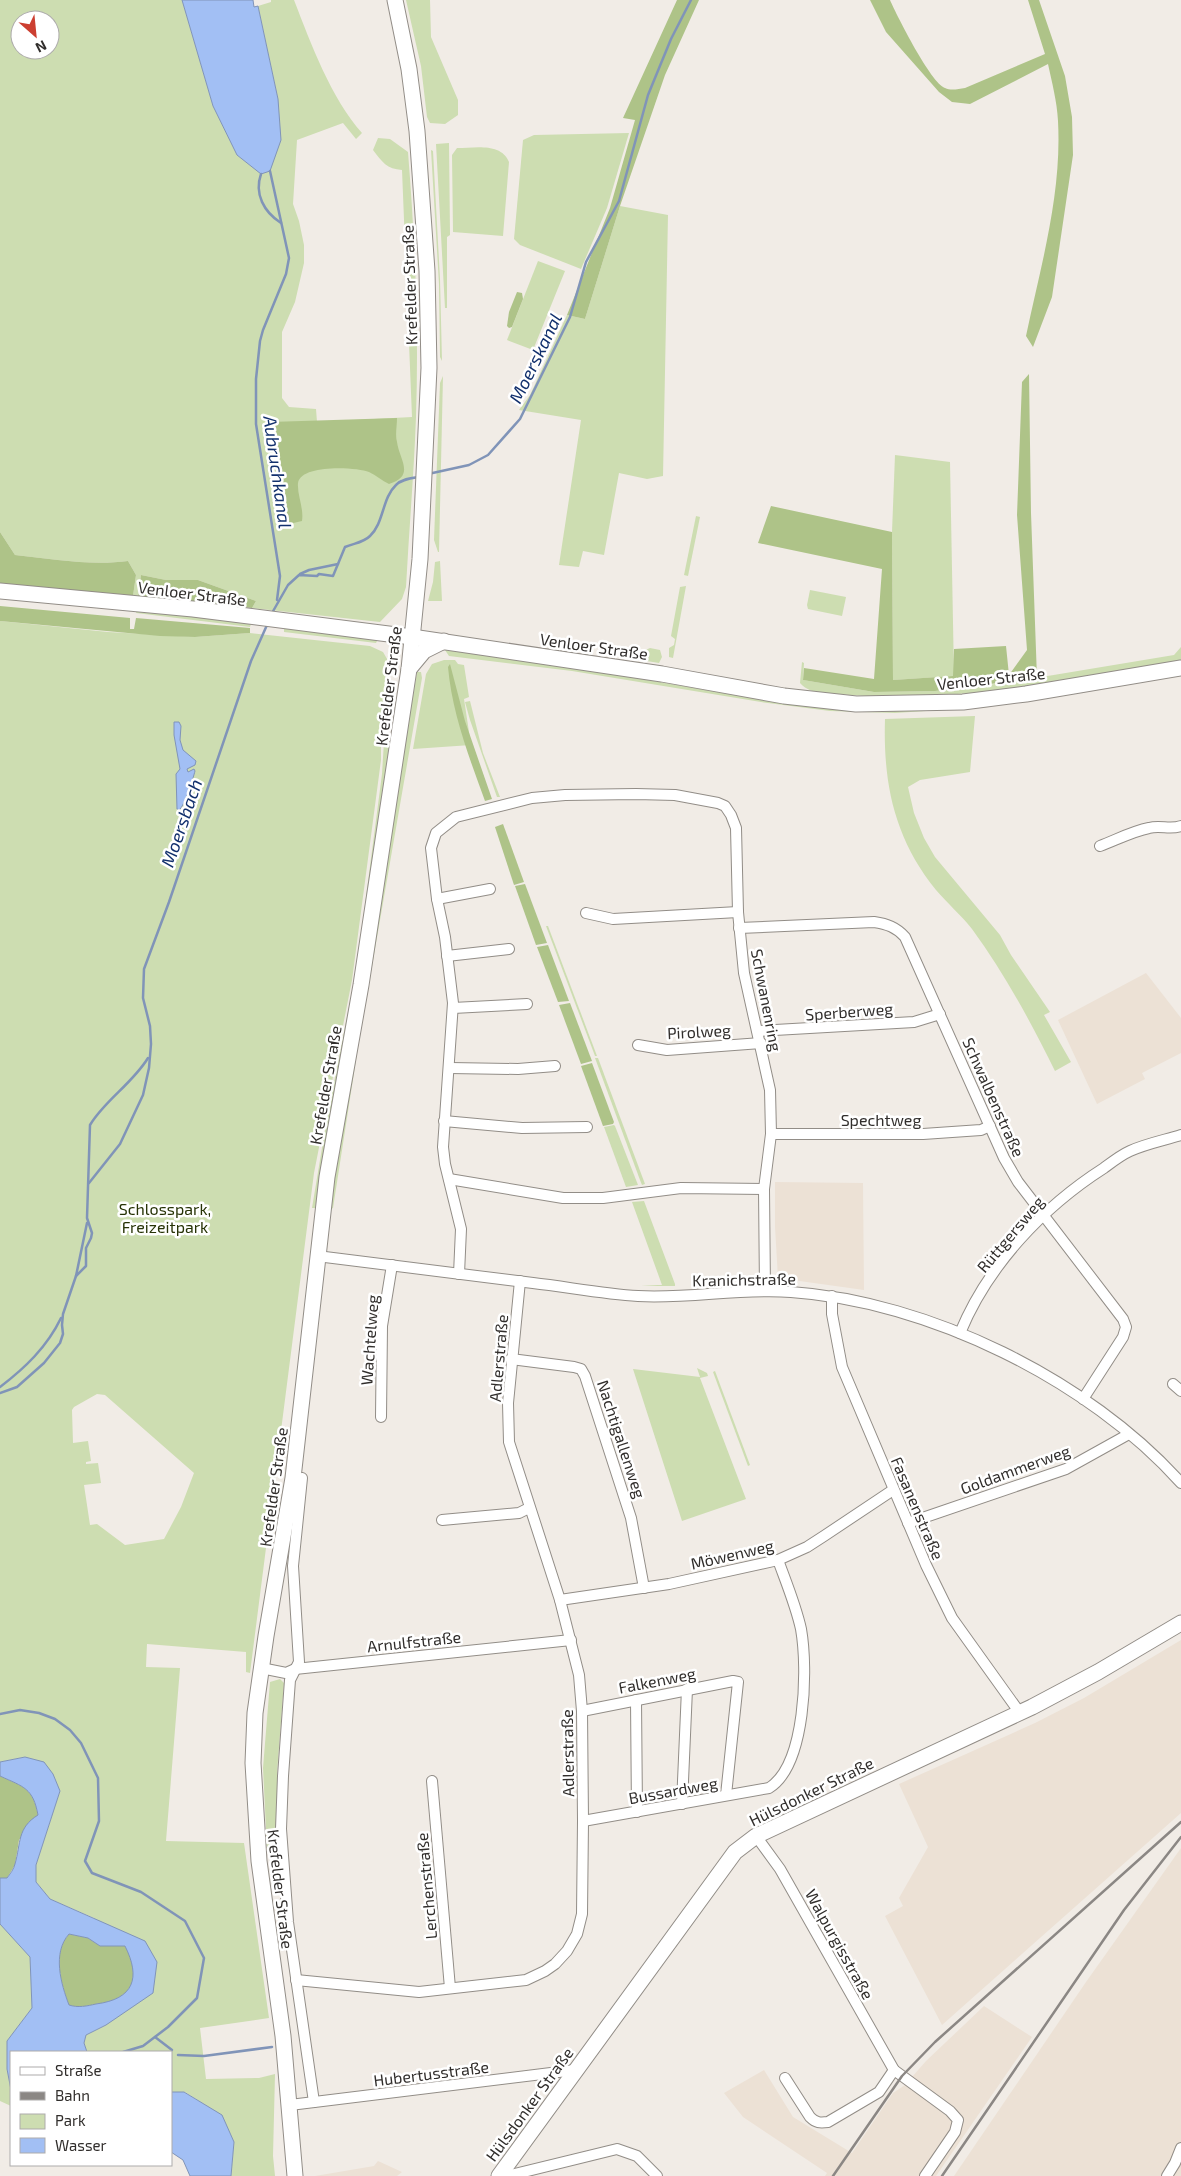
<svg xmlns="http://www.w3.org/2000/svg" width="1181" height="2176" font-family="'Exo 2',sans-serif">
	<style>
		.built { fill: #ece1d5 }
		.green { fill: #cdddb1; fill-rule: evenodd }
		.forest { fill: #aec388 }
		.water { fill: #a2bff4; stroke: #8094b8; fill-rule: evenodd }
		.lines { fill: none; stroke-linecap: round; stroke-linejoin: round }
		.stream { stroke: #8094b8; stroke-width: 2.5 }
		.street-casing { stroke: #928d87; stroke-width: 12 }
		.secondary-casing { stroke: #928d87; stroke-width: 17 }
		.street { stroke: #fff; stroke-width: 10 }
		.secondary { stroke: #fff; stroke-width: 15 }
		.rail { stroke: #8b8784; stroke-width: 2.5 }
		.labels { text-anchor: middle; dominant-baseline: central; stroke-width: 5; stroke-linejoin: round; paint-order: stroke }
		.street-label { font-size: 16px; fill: #312e2c; stroke: #fff }
		.park-label { font-size: 16px; fill: #273306; stroke: #fff }
		.water-label { font-size: 18px; font-style: italic; fill: #12306d; stroke: #fff }
	</style>
	<rect width="100%" height="100%" fill="#f1ece6"/>
	<g class="built">
		<polygon points="1146,973 1181,1018 1181,1053 1142,1073 1145,1079 1097,1104 1058,1020"/>
		<polygon points="775,1182 863,1183 864,1290 778,1278 775,1227"/>
		<polygon points="1181,1640 1181,1813 942,2025 885,1916 903,1906 899,1898 928,1847 899,1784 1035,1723 1084,1698"/>
		<polygon points="1181,1848 1181,2176 954,2176 1086,1982"/>
		<polygon points="984,2006 1032,2037 936,2176 825,2176 827,2173 743,2117 724,2093 764,2070 793,2117 852,2153 893,2093 905,2085 926,2061"/>
		<polygon points="378,2161 402,2172 397,2176 315,2176 374,2166"/>
	</g>
	<g class="green">
		<path d="M 0,0 L 182,0 L 213,106 L 237,155 L 262,174 L 278,99 L 258,6 L 271,2 L 271,0 L 294,0 C 311,44 331,98 362,133 L 356,139 L 343,123 L 297,140 L 293,204 L 299,221 L 304,245 L 304,263 L 295,302 L 282,332 L 282,398 L 289,407 L 316,409 L 317,422 L 412,417 L 402,170 C 387,169 382,162 373,150 L 378,138 L 390,139 L 408,152 C 415,240 419,328 416,417 C 414,473 409,530 406,587 L 402,599 L 380,622 L 252,608 L 256,601 L 198,580 L 166,580 L 141,575 L 138,597 L 133,596 L 136,575 L 128,561 C 91,566 53,559 15,555 L 0,532 ZM 20,20 L 50,20 L 50,50 L 20,50 Z"/>
		<polygon points="406,0 430,0 431,37 458,100 458,115 445,124 430,123 427,117 421,66"/>
		<polygon points="629,133 607,208 581,269 520,245 514,239 523,140 534,135"/>
		<polygon points="449,143 450,235 447,237 447,308 445,308 436,144"/>
		<path d="M 457,148 C 474,148 501,142 509,162 L 503,236 L 453,232 L 452,155 Z"/>
		<polygon points="431,150 433,151 440,279 442,361 440,357 439,284"/>
		<polygon points="620,206 668,215 663,476 647,479 619,473 604,555 583,551 579,567 559,565 581,420 519,410 530,395 567,315 585,319"/>
		<polygon points="538,261 565,271 533,350 507,340"/>
		<polygon points="443,376 439,552 438,552 434,540 440,383"/>
		<polygon points="895,455 950,462 954,676 893,680 892,532"/>
		<polygon points="696,516 700,517 688,576 684,575"/>
		<polygon points="440,561 442,601 428,601 433,582 435,562"/>
		<polygon points="686,586 673,658 669,657 669,648 674,645 675,639 671,636 680,587"/>
		<polygon points="810,590 846,597 842,616 808,609 807,605"/>
		<polygon points="137,609 251,624 250,627 136,613"/>
		<path d="M 0,621 L 108,632 L 195,637 L 250,633 L 370,646 L 383,652 L 390,664 L 381,735 L 381,760 L 352,980 L 314,1173 L 250,1673 L 246,1672 L 246,1652 L 147,1644 L 146,1667 L 180,1668 L 166,1841 L 244,1843 L 269,2018 L 200,2028 L 206,2079 L 259,2078 L 275,2074 L 273,2156 L 275,2176 L 231,2176 L 234,2142 L 222,2116 L 185,2092 L 171,2092 L 171,2052 L 87,2052 L 84,2043 L 86,2035 L 106,2025 L 94,1918 L 50,1899 L 36,1882 L 36,1865 L 60,1791 L 25,1757 L 0,1762 ZM 97,1394 L 105,1395 L 194,1473 L 181,1507 L 164,1539 L 125,1545 L 97,1524 L 90,1525 L 84,1485 L 101,1483 L 98,1463 L 86,1464 L 86,1462 L 91,1461 L 88,1441 L 73,1443 L 72,1410 L 74,1407 Z"/>
		<polygon points="284,628 372,639 377,641 376,643 284,632"/>
		<path d="M 1181,647 L 1181,660 C 1069,679 965,703 850,695 C 834,694 811,696 800,683 L 802,662 L 804,663 L 803,680 L 874,692 L 935,691 L 1012,682 L 1174,655 Z"/>
		<polygon points="650,648 660,650 662,657 659,663 628,658"/>
		<polygon points="445,650 567,666 758,699 825,708 986,704 988,707 895,713 830,711 761,702 572,671 449,656"/>
		<polygon points="444,660 455,660 458,664 464,665 469,697 464,699 471,745 413,749 426,674 432,664"/>
		<polygon points="417,672 421,672 422,678 358,1047 333,1208 330,1210 345,1104"/>
		<polygon points="470,701 483,753 500,797 497,797 470,720 465,702"/>
		<path d="M 975,716 L 970,772 L 920,780 L 908,787 L 914,813 L 924,838 L 935,857 L 1000,935 L 1011,955 L 1050,1012 L 1044,1015 L 1071,1062 L 1055,1071 C 1031,1022 1004,973 972,929 C 961,915 947,903 936,890 C 894,838 883,783 885,719 Z"/>
		<polygon points="385,725 387,726 389,747 387,763 369,906 315,1208 312,1208 327,1118 357,966 382,774"/>
		<polygon points="546,926 548,926 597,1056 595,1056"/>
		<polygon points="595,1058 598,1058 645,1184 642,1185 640,1180"/>
		<polygon points="614,1125 615,1126 638,1185 626,1187 604,1127"/>
		<path d="M 644,1201 L 675,1284 L 675,1286 C 663,1286 652,1286 641,1285 L 662,1285 L 632,1202 Z"/>
		<polygon points="697,1368 707,1373 708,1376 700,1378 746,1499 682,1521 633,1369 700,1377"/>
		<polygon points="715,1371 750,1465 748,1466 713,1372"/>
		<polygon points="280,1679 284,1683 277,1773 277,1852 267,1849 263,1768 270,1682"/>
		<polygon points="0,1924 30,1957 32,2008 7,2041 7,2069 11,2090 11,2106 0,2101"/>
	</g>
	<g class="forest">
		<polygon points="677,0 699,0 665,75 620,206 585,319 567,315 610,208 635,120 623,118"/>
		<path d="M 870,0 L 890,0 C 897,16 931,83 945,88 C 951,91 958,89 965,88 L 1045,54 L 1028,0 L 1039,0 L 1065,76 L 1072,117 L 1073,155 L 1052,297 L 1033,347 L 1026,336 C 1041,265 1062,194 1058,121 C 1057,101 1052,83 1048,64 L 970,104 L 952,102 L 939,92 L 886,32 Z"/>
		<polygon points="517,292 522,293 523,299 512,327 509,328 507,326 509,312"/>
		<polygon points="1029,374 1031,513 1037,678 935,691 874,692 803,680 804,668 874,679 882,569 758,543 771,506 892,532 893,680 953,676 954,649 1006,646 1009,675 1027,650 1017,515 1022,382"/>
		<path d="M 397,418 C 397,426 395,435 397,442 C 399,459 416,476 389,484 C 382,481 376,475 369,472 C 356,467 301,464 298,483 C 297,495 304,508 302,521 L 289,524 L 285,519 L 274,460 L 270,422 Z"/>
		<path d="M 0,532 L 15,555 C 53,559 91,566 128,561 L 136,575 L 133,596 L 0,584 Z"/>
		<polygon points="141,575 166,580 198,580 256,601 252,608 138,597"/>
		<polygon points="0,606 130,618 130,629 134,629 136,618 250,628 250,633 195,637 160,636 0,621"/>
		<path d="M 450,664 L 465,721 L 492,799 L 485,801 C 469,757 452,713 448,667 Z"/>
		<polygon points="503,824 524,882 514,885 495,827"/>
		<polygon points="525,884 547,943 536,945 515,886"/>
		<polygon points="548,945 569,1001 558,1002 537,947"/>
		<polygon points="570,1003 592,1061 581,1064 559,1005"/>
		<polygon points="592,1063 614,1122 613,1124 603,1126 581,1066"/>
		<path d="M 0,1776 C 24,1787 33,1788 38,1815 L 19,1840 L 15,1865 L 7,1878 L 0,1878 Z"/>
		<path d="M 69,1934 L 88,1938 L 100,1946 L 125,1946 C 141,1978 134,1999 96,2004 C 87,2006 78,2008 69,2005 C 61,1983 52,1953 69,1934 Z"/>
	</g>
	<g class="water">
		<polygon points="182,0 253,0 254,7 258,6 278,99 281,140 270,171 261,174 237,155 213,106"/>
		<path d="M 174,722 L 179,722 L 181,726 L 180,740 L 183,750 L 196,761 L 195,765 L 187,769 L 188,772 L 194,769 L 195,771 C 193,779 184,807 179,810 L 177,809 L 176,774 L 180,769 L 174,735 Z"/>
		<path d="M 25,1757 L 44,1762 L 53,1774 L 60,1791 L 36,1865 L 36,1882 L 50,1899 L 145,1941 L 157,1962 L 153,1993 L 106,2025 L 86,2035 L 84,2043 L 87,2052 L 11,2052 L 11,2090 L 7,2069 L 7,2041 L 32,2008 L 30,1957 L 0,1924 L 0,1878 L 7,1878 C 10,1874 14,1869 15,1864 C 21,1843 17,1828 38,1815 C 33,1788 24,1787 0,1776 L 0,1762 ZM 69,1934 L 88,1938 L 100,1946 L 125,1946 C 141,1978 134,1999 96,2004 C 87,2006 78,2008 69,2005 C 61,1984 52,1953 69,1934 Z"/>
		<polygon points="171,2092 184,2092 222,2115 234,2142 231,2176 190,2176 183,2160 171,2152"/>
	</g>
	<g class="lines">
		<g class="stream">
			<polyline points="270,171 289,258 286,274 263,330 260,341 256,379 256,424 280,576 277,600"/>
			<path d="M 261,174 C 254,194 264,212 281,223"/>
			<polyline points="428,474 469,465 488,455 520,419 570,317 586,262 619,201 648,95 671,39 691,0"/>
			<polyline points="300,574 309,570 338,564"/>
			<path d="M 272,613 L 288,585 L 299,575 L 317,576 L 319,574 L 333,576 L 345,547 C 354,543 363,543 370,536 C 384,523 382,498 396,485 C 402,479 411,478 418,477"/>
			<polyline points="89,1183 120,1144 143,1095 149,1068 151,1044 150,1026 143,998 144,969 169,902 251,661 267,625"/>
			<polyline points="76,1276 87,1223"/>
			<path d="M 0,1387 C 25,1368 47,1347 61,1318"/>
			<path d="M 0,1393 L 17,1387 L 44,1363 L 60,1343 L 63,1334 L 62,1325 L 63,1314 L 76,1276 L 86,1266 L 86,1248 L 91,1238 L 92,1233 L 87,1218 L 90,1125 C 105,1100 132,1084 148,1058"/>
			<polyline points="0,1714 20,1710 39,1713 55,1719 70,1730 81,1743 98,1778 99,1821 85,1861 92,1873 141,1892 185,1921 204,1958 197,1998 168,2027 143,2046 123,2052"/>
			<polyline points="155,2037 172,2050"/>
			<polyline points="178,2055 204,2056 272,2047"/>
		</g>
		<g class="street-casing">
			<g id="street">
				<path d="M 1100,846 C 1116,840 1133,831 1149,828 C 1160,825 1171,830 1181,826"/>
				<polyline points="437,899 490,889"/>
				<polyline points="586,913 613,919 738,912"/>
				<path d="M 739,928 L 874,922 C 887,924 896,927 905,937 L 1004,1158 L 1018,1182 L 1123,1319 L 1126,1327 L 1123,1337 L 1083,1399"/>
				<polyline points="447,956 509,949"/>
				<polyline points="453,1008 527,1004"/>
				<polyline points="758,1031 914,1022 940,1014"/>
				<polyline points="638,1045 667,1050 761,1043"/>
				<polyline points="450,1068 518,1069 555,1066"/>
				<polyline points="444,1121 522,1128 587,1127"/>
				<polyline points="771,1134 923,1134 981,1130 990,1126"/>
				<polyline points="449,1179 563,1198 603,1198 681,1188 764,1189"/>
				<path d="M 317,1256 C 389,1265 461,1274 533,1283 C 568,1287 603,1294 638,1296 C 689,1299 740,1288 791,1292 C 928,1301 1089,1380 1181,1483"/>
				<polyline points="459,1274 461,1229 445,1164 443,1147 453,1003 445,937 437,899 431,848 436,833 456,817 532,798 565,795 636,794 675,795 718,803 725,806 731,815 736,828 738,912 744,973 770,1090 771,1134 764,1189 765,1291"/>
				<polyline points="832,1296 832,1314 842,1367 926,1565 952,1618 1020,1713"/>
				<path d="M 960,1333 C 988,1265 1043,1207 1104,1168 C 1112,1162 1121,1155 1130,1151 C 1145,1144 1165,1140 1181,1135"/>
				<polyline points="511,1359 574,1367 581,1369 585,1376 631,1518 644,1588"/>
				<polyline points="1173,1384 1181,1391"/>
				<polyline points="381,1417 382,1326 392,1265"/>
				<polyline points="302,1478 293,1566 299,1662 290,1680 283,1776 281,1829 288,1922 314,2102"/>
				<polyline points="442,1520 519,1513 529,1508"/>
				<polyline points="908,1523 1066,1469 1129,1434"/>
				<polyline points="560,1600 669,1584 778,1560 807,1547 824,1536 893,1490"/>
				<polyline points="261,1668 286,1673 295,1669 571,1640"/>
				<polyline points="636,1700 637,1812"/>
				<polyline points="582,1711 733,1681 738,1682 726,1795"/>
				<polyline points="432,1781 450,1988"/>
				<polyline points="682,1804 687,1689"/>
				<path d="M 583,1821 L 769,1788 C 806,1765 808,1669 801,1629 C 796,1606 786,1582 778,1560"/>
				<polyline points="756,1836 780,1869 894,2070 950,2111 958,2120 955,2132 925,2176"/>
				<polyline points="296,1980 419,1992 526,1980 545,1971 555,1964 567,1951 577,1934 582,1914 583,1821 582,1711 579,1675 560,1600 509,1442 508,1403 520,1281"/>
				<path d="M 785,2078 L 810,2117 C 816,2123 820,2123 828,2122 L 879,2092 L 894,2070"/>
				<polyline points="290,2105 575,2070"/>
				<polyline points="507,2176 617,2149 637,2156 657,2176"/>
				<polyline points="1167,2176 1175,2163 1181,2148"/>
			</g>
		</g>
		<g class="secondary-casing">
			<g id="secondary">
				<polyline points="0,591 193,609 412,637 662,674 784,696 856,704 963,702 1026,694 1181,668"/>
				<polyline points="409,669 424,651 444,641"/>
				<polyline points="295,2176 283,2036 259,1861 253,1763 255,1713 266,1636 293,1478 327,1177 361,985 409,669 420,559 429,368 427,271 417,131 409,69 395,0"/>
				<polyline points="499,2176 735,1852 756,1836 1032,1707 1098,1672 1181,1623"/>
			</g>
		</g>
		<use href="#street" class="street"/>
		<use href="#secondary" class="secondary"/>
		<g class="rail">
			<polyline points="833,2176 902,2076 935,2042 1181,1822"/>
			<polyline points="942,2176 1124,1910 1181,1837"/>
		</g>
	</g>
	<g class="labels">
		<g class="street-label">
			<text transform="translate(409 285) rotate(-92)">Krefelder Straße</text>
			<text transform="translate(192 593) rotate(7)">Venloer Straße</text>
			<text transform="translate(594 646) rotate(8)">Venloer Straße</text>
			<text transform="translate(991 678) rotate(-6)">Venloer Straße</text>
			<text transform="translate(388 686) rotate(-83)">Krefelder Straße</text>
			<text transform="translate(767 1000) rotate(79)">Schwanenring</text>
			<text transform="translate(849 1011) rotate(-4)">Sperberweg</text>
			<text transform="translate(699 1031) rotate(-3)">Pirolweg</text>
			<text transform="translate(325 1085) rotate(-80)">Krefelder Straße</text>
			<text transform="translate(994 1097) rotate(66)">Schwalbenstraße</text>
			<text x="881" y="1119">Spechtweg</text>
			<text transform="translate(1010 1234) rotate(-50)">Rüttgersweg</text>
			<text transform="translate(744 1279) rotate(-1)">Kranichstraße</text>
			<text transform="translate(369 1340) rotate(-86)">Wachtelweg</text>
			<text transform="translate(498 1358) rotate(-85)">Adlerstraße</text>
			<text transform="translate(622 1439) rotate(72)">Nachtigallenweg</text>
			<text transform="translate(1015 1469) rotate(-20)">Goldammerweg</text>
			<text transform="translate(273 1487) rotate(-82)">Krefelder Straße</text>
			<text transform="translate(918 1508) rotate(67)">Fasanenstraße</text>
			<text transform="translate(732 1554) rotate(-13)">Möwenweg</text>
			<text transform="translate(414 1641) rotate(-6)">Arnulfstraße</text>
			<text transform="translate(657 1680) rotate(-11)">Falkenweg</text>
			<text transform="translate(567 1753) rotate(-91)">Adlerstraße</text>
			<text transform="translate(673 1790) rotate(-10)">Bussardweg</text>
			<text transform="translate(811 1791) rotate(-26)">Hülsdonker Straße</text>
			<text transform="translate(426 1886) rotate(-95)">Lerchenstraße</text>
			<text transform="translate(281 1889) rotate(83)">Krefelder Straße</text>
			<text transform="translate(840 1944) rotate(61)">Walpurgisstraße</text>
			<text transform="translate(431 2073) rotate(-7)">Hubertusstraße</text>
			<text transform="translate(529 2104) rotate(-54)">Hülsdonker Straße</text>
		</g>
		<g class="park-label">
			<text x="165" y="1208">Schlosspark,<tspan x="165" dy="18">Freizeitpark</tspan></text>
		</g>
		<g class="water-label">
			<text transform="translate(535 358) rotate(-64)">Moerskanal</text>
			<text transform="translate(278 472) rotate(82)">Aubruchkanal</text>
			<text transform="translate(181 823) rotate(-71)">Moersbach</text>
		</g>
	</g>
	<rect x="10" y="2051" width="162" height="115" fill="#ffffff" stroke="#adabab"/>
	<rect x="20" y="2067" width="25" height="8" fill="#ffffff" stroke="#adabab"/>
	<text x="55" y="2076" font-size="15" fill="#312e2c">Straße</text>
	<rect x="20" y="2092" width="25" height="8" fill="#8b8784" stroke="#adabab"/>
	<text x="55" y="2101" font-size="15" fill="#312e2c">Bahn</text>
	<rect x="20" y="2114" width="25" height="15" fill="#cdddb1" stroke="#adabab"/>
	<text x="55" y="2126" font-size="15" fill="#312e2c">Park</text>
	<rect x="20" y="2138" width="25" height="15" fill="#a2bff4" stroke="#adabab"/>
	<text x="55" y="2151" font-size="15" fill="#312e2c">Wasser</text>
	<g transform="translate(35 35) rotate(153)"><circle r="24" fill="#ffffff" stroke="#adabab"/>
	<path d="M0-4L9 19L0 12L-9 19Z" fill="#cc3f31"/>
	<text y="-8" font-size="14" font-weight="bold" text-anchor="middle" fill="#312e2c">N</text>
	</g>
</svg>
